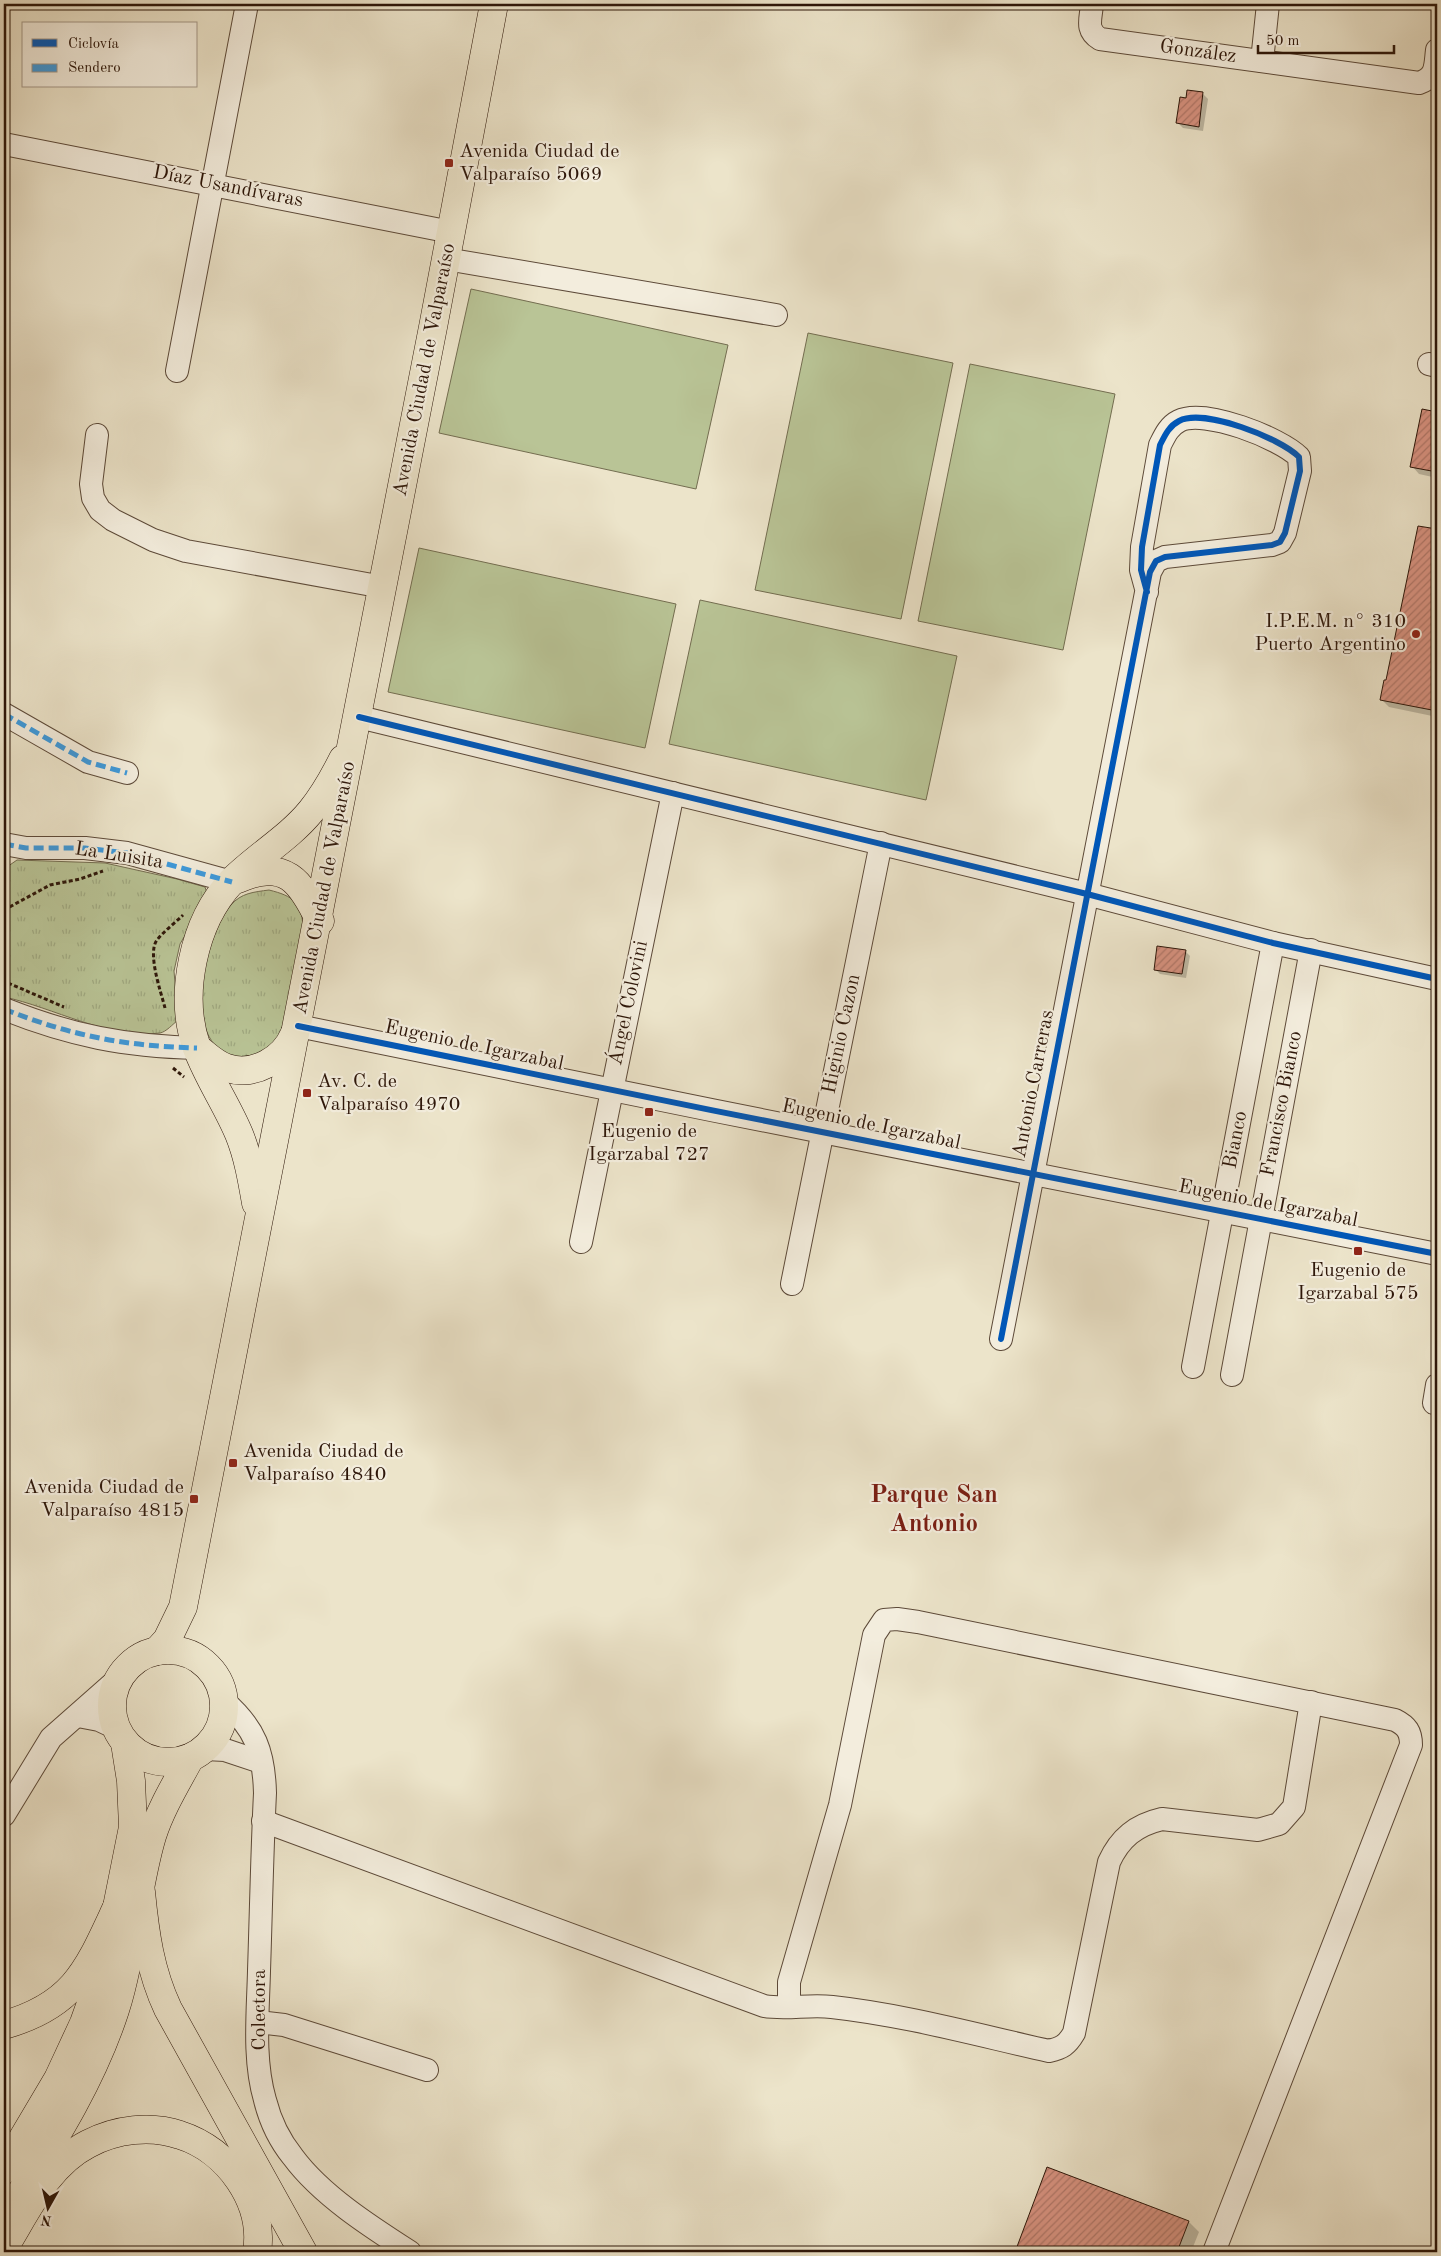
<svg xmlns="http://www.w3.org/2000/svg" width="1441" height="2256" font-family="'Old Standard TT',serif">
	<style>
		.grass { fill: url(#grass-tufts); stroke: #736d50 }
		.pitch { fill: #b9c496; stroke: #736d50 }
		.shadow { fill: #0003 }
		.building { fill: url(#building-hatch); stroke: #2d1609 }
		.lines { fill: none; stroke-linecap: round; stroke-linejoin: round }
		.minor-casing { stroke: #5d4a39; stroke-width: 24 }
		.major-casing { stroke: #2d1609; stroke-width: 29 }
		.highway-casing { stroke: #2d1609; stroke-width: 29 }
		.path { stroke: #2d1609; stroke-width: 3; stroke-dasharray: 4 2.5; stroke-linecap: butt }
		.minor { stroke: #f3eddd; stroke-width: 22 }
		.major { stroke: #ece4ca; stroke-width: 28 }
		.highway { stroke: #ece4ca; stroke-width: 28 }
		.quiet { stroke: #3d9add; stroke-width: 5; stroke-dasharray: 10 5; stroke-linecap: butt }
		.cycleway-casing { stroke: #f3eddd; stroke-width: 9 }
		.cycleway { stroke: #0057b8; stroke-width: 6 }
		.poi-dot { fill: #8f2418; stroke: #f3eddd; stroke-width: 2 }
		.labels { text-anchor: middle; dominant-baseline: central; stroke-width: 4.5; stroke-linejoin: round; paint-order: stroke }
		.street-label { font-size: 20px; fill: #2d1609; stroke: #f3eddd }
		.poi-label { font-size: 20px; fill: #2d1609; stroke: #f3eddd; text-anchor: start }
		.district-label { font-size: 25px; font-weight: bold; fill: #7a1f14; stroke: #f3eddd }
	</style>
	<defs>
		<pattern id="grass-tufts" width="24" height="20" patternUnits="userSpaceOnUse" patternTransform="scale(1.25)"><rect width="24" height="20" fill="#b9c496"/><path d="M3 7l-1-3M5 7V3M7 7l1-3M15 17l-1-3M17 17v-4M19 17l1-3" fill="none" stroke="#9fa880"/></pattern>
		<pattern id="building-hatch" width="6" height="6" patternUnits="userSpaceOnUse" patternTransform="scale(1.25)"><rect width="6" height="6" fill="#d79280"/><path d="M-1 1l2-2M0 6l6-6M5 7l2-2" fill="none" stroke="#af7667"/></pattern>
	</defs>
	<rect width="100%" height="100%" fill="#ece4ca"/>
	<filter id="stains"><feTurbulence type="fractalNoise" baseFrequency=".004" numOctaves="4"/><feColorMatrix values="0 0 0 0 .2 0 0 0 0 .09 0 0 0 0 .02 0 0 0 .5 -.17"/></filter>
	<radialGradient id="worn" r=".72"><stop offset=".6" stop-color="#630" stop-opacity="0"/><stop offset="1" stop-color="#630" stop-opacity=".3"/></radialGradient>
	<g class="grass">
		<path d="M 17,860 L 105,863 L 177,879 L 205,887 L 208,896 L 180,944 L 174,971 L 178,1020 C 173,1024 166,1032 160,1033 C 109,1040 53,1007 4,997 L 4,869 Z"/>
		<path d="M 269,890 C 293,896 302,902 303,928 L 284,1032 L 257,1058 C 246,1058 234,1059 224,1053 C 183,1028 206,935 231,905 C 241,893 254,892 269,890 Z"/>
	</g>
	<g class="pitch">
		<polygon points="471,289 728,345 696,489 439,433"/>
		<polygon points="808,333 953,363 901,619 755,590"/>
		<polygon points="970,364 1115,394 1063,650 918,621"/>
		<polygon points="419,548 676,604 645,748 388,692"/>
		<polygon points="700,600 957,656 926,800 669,744"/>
	</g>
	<g class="shadow">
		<polygon points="1188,91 1203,94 1208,99 1203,131 1183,128 1178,123"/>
		<polygon points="1423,411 1437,414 1437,478 1419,474 1412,466"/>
		<polygon points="1419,527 1437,530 1437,717 1389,707 1381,699 1387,681"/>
		<polygon points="1185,951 1190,956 1186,978 1160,974 1155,969"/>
		<polygon points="1048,2168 1189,2222 1199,2232 1191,2252 1016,2252"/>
	</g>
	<g class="building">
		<polygon points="1187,90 1203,92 1199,127 1176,123 1180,97 1186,98"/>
		<polygon points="1422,409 1437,412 1437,472 1410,467"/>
		<polygon points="1418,526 1437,529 1437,711 1380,700 1384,680 1386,680"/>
		<polygon points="1157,946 1186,950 1182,974 1154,970"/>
		<polygon points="1047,2167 1189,2221 1177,2252 1015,2252"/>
	</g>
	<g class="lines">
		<g class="minor-casing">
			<g id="minor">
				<path d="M 1092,4 C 1091,19 1085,30 1100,39 L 1419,83 C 1437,77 1435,66 1437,50"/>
				<polyline points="1262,61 1268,4"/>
				<polyline points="4,144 451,232"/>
				<polyline points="446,259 776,315"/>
				<polyline points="1429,364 1437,366"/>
				<polyline points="177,371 247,4"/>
				<polyline points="97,435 91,484 93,498 100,510 113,520 153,540 186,551 383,587"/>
				<polyline points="4,714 88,762 127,773"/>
				<polyline points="359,717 1087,894 1273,943 1437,979"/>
				<polyline points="4,844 26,848 85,848 127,853 232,882"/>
				<path d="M 4,1009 C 72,1036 124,1046 197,1048"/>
				<path d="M 298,1026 C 677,1105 1058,1178 1437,1254"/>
				<polyline points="581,1242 673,793"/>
				<polyline points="792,1284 881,843"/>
				<path d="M 1001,1339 L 1150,572 L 1156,561 L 1165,557 L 1272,545 L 1280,542 L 1285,533 L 1300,471 L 1299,457 C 1280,438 1204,408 1179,421 C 1169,426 1165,435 1160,445 L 1142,547 L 1141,570 L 1147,592"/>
				<polyline points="1193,1367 1273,943"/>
				<polyline points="1232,1375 1311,950"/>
				<polyline points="1434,1403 1437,1385"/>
				<path d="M 224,1701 C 255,1728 264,1752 265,1793 C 262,1853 261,1912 259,1971 C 258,2013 253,2059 265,2100 C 270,2120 280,2141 293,2157 C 321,2195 371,2227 410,2252"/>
				<polyline points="78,1716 99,1720 116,1728"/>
				<polyline points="205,1749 225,1750 261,1762"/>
				<polyline points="4,1815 51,1738 119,1678"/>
				<path d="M 263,1821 L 764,2006 C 787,2010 809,2004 832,2007 C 905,2015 977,2035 1049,2051 C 1062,2048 1067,2045 1074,2033 L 1109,1862 C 1120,1838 1136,1825 1162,1819 L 1258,1830 L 1279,1824 L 1294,1807 L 1311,1702"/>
				<path d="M 789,2007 L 789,1982 L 840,1805 L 874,1635 L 884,1620 L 897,1619 L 918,1622 L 1395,1720 C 1407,1726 1411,1732 1411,1745 L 1214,2252"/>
				<polyline points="258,2022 284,2025 427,2070"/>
			</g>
		</g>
		<g class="major-casing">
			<g id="major">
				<path d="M 238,879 C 285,858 301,881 320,921"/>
				<path d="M 197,1048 C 206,1055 216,1065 227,1068 C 254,1077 284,1059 294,1035"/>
				<path d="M 256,1203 C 252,1180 248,1156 239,1134 C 227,1105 208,1078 197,1048 C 178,996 193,922 232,881 C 257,856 289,838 311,811 C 324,795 334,777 343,759"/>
				<circle cx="168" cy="1706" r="56"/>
				<path d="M 157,1651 L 167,1640 L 183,1607 C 289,1073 394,539 494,4"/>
				<polyline points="4,2170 58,2079 84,2023 98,1984 117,1907 133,1827 131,1781 125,1743"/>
				<path d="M 4,2220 C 46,2152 90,2087 115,2010 C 133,1954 135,1893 152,1836 C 161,1808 176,1784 190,1758"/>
			</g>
		</g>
		<g class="highway-casing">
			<g id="highway">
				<path d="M 141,1892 C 145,1933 150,1971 168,2009 L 303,2252"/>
				<path d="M 4,2025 C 75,2005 88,1969 117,1907"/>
				<path d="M 4,2248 C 27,2211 47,2165 88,2144 C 116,2129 151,2125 180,2135 C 228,2150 265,2202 257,2252"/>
			</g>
		</g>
		<g class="path">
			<polyline points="4,910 50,885 80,879 103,871"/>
			<polyline points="4,978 8,983 64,1007"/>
			<path d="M 165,1008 C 161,992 147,953 157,940 C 164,931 175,923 183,915"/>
			<polyline points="173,1068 184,1077"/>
		</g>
		<use href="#minor" class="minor"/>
		<use href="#major" class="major"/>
		<use href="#highway" class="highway"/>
		<g class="quiet">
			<polyline points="4,714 88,762 127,773"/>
			<polyline points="4,844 26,848 85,848 127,853 232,882"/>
			<path d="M 4,1009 C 72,1036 124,1046 197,1048"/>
		</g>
		<g class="cycleway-casing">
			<g id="cycleway">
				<polyline points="359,717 1087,894 1273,943 1437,979"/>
				<path d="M 298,1026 C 677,1105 1058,1178 1437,1254"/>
				<path d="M 1001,1339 L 1150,572 L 1156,561 L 1165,557 L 1272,545 L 1280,542 L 1285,533 L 1300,471 L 1299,457 C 1280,438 1204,408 1179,421 C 1169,426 1165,435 1160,445 L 1142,547 L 1141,570 L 1147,592"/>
			</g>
		</g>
		<use href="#cycleway" class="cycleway"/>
	</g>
	<g class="poi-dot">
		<rect x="444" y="158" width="10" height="10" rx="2.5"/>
		<circle cx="1416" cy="634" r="5"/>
		<rect x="302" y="1088" width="10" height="10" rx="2.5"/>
		<rect x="644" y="1107" width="10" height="10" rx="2.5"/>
		<rect x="1353" y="1246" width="10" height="10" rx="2.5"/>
		<rect x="228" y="1458" width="10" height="10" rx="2.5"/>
		<rect x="189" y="1494" width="10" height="10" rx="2.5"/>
	</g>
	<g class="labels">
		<g class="street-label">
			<text transform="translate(1198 52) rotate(8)">González</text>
			<text transform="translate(228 187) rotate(11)">Díaz Usandívaras</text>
			<text transform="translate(425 370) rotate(-79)">Avenida Ciudad de Valparaíso</text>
			<text transform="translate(119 856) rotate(9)">La Luisita</text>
			<text transform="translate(325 888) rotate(-79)">Avenida Ciudad de Valparaíso</text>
			<text transform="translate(629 1003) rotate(-78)">Ángel Colovini</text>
			<text transform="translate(842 1034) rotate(-78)">Higinio Cazon</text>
			<text transform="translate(474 1046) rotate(12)">Eugenio de Igarzabal</text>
			<text transform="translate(1034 1084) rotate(-79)">Antonio Carreras</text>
			<text transform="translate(1282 1104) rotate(-79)">Francisco Bianco</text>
			<text transform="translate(871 1125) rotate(12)">Eugenio de Igarzabal</text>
			<text transform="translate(1236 1140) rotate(-79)">Bianco</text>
			<text transform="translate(1268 1204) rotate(11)">Eugenio de Igarzabal</text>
			<text transform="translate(260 2010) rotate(-90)">Colectora</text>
		</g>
		<g class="poi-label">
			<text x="459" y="152">Avenida Ciudad de<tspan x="459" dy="23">Valparaíso 5069</tspan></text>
			<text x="1406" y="622" text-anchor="end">I.P.E.M. n° 310<tspan x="1406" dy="23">Puerto Argentino</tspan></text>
			<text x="317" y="1082">Av. C. de<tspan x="317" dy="23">Valparaíso 4970</tspan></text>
			<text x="649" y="1132" text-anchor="middle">Eugenio de<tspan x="649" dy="23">Igarzabal 727</tspan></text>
			<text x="1358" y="1271" text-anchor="middle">Eugenio de<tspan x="1358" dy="23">Igarzabal 575</tspan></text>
			<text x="243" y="1452">Avenida Ciudad de<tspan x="243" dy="23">Valparaíso 4840</tspan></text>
			<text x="184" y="1488" text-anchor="end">Avenida Ciudad de<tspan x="184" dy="23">Valparaíso 4815</tspan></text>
		</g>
		<g class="district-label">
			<text x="934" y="1495">Parque San<tspan x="934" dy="29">Antonio</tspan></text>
		</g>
	</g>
	<rect width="1441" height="2256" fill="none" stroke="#ece4ca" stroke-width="20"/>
	<rect x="5" y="5" width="1431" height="2246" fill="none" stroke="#2d1609" stroke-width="2.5"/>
	<rect x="10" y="10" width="1421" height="2236" fill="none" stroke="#2d1609"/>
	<rect x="22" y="22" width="175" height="65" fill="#f3eddd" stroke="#a49788"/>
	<rect x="32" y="39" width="25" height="8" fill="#0057b8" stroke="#a49788"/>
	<text x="68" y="48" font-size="15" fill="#2d1609">Ciclovía</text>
	<rect x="32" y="64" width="25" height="8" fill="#3d9add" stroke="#a49788"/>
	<text x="68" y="72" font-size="15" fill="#2d1609">Sendero</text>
	<g transform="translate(48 2208) rotate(188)" stroke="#f3eddd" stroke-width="4" paint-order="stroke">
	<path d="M0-4L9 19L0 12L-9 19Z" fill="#2d1609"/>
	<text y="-8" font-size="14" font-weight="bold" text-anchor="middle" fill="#2d1609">N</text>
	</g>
	<path d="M1258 45v8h136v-8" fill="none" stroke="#2d1609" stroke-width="2.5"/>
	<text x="1266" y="45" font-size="15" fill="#2d1609" stroke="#f3eddd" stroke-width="4" paint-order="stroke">50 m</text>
	<rect width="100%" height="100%" filter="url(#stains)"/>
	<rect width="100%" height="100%" fill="url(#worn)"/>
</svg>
